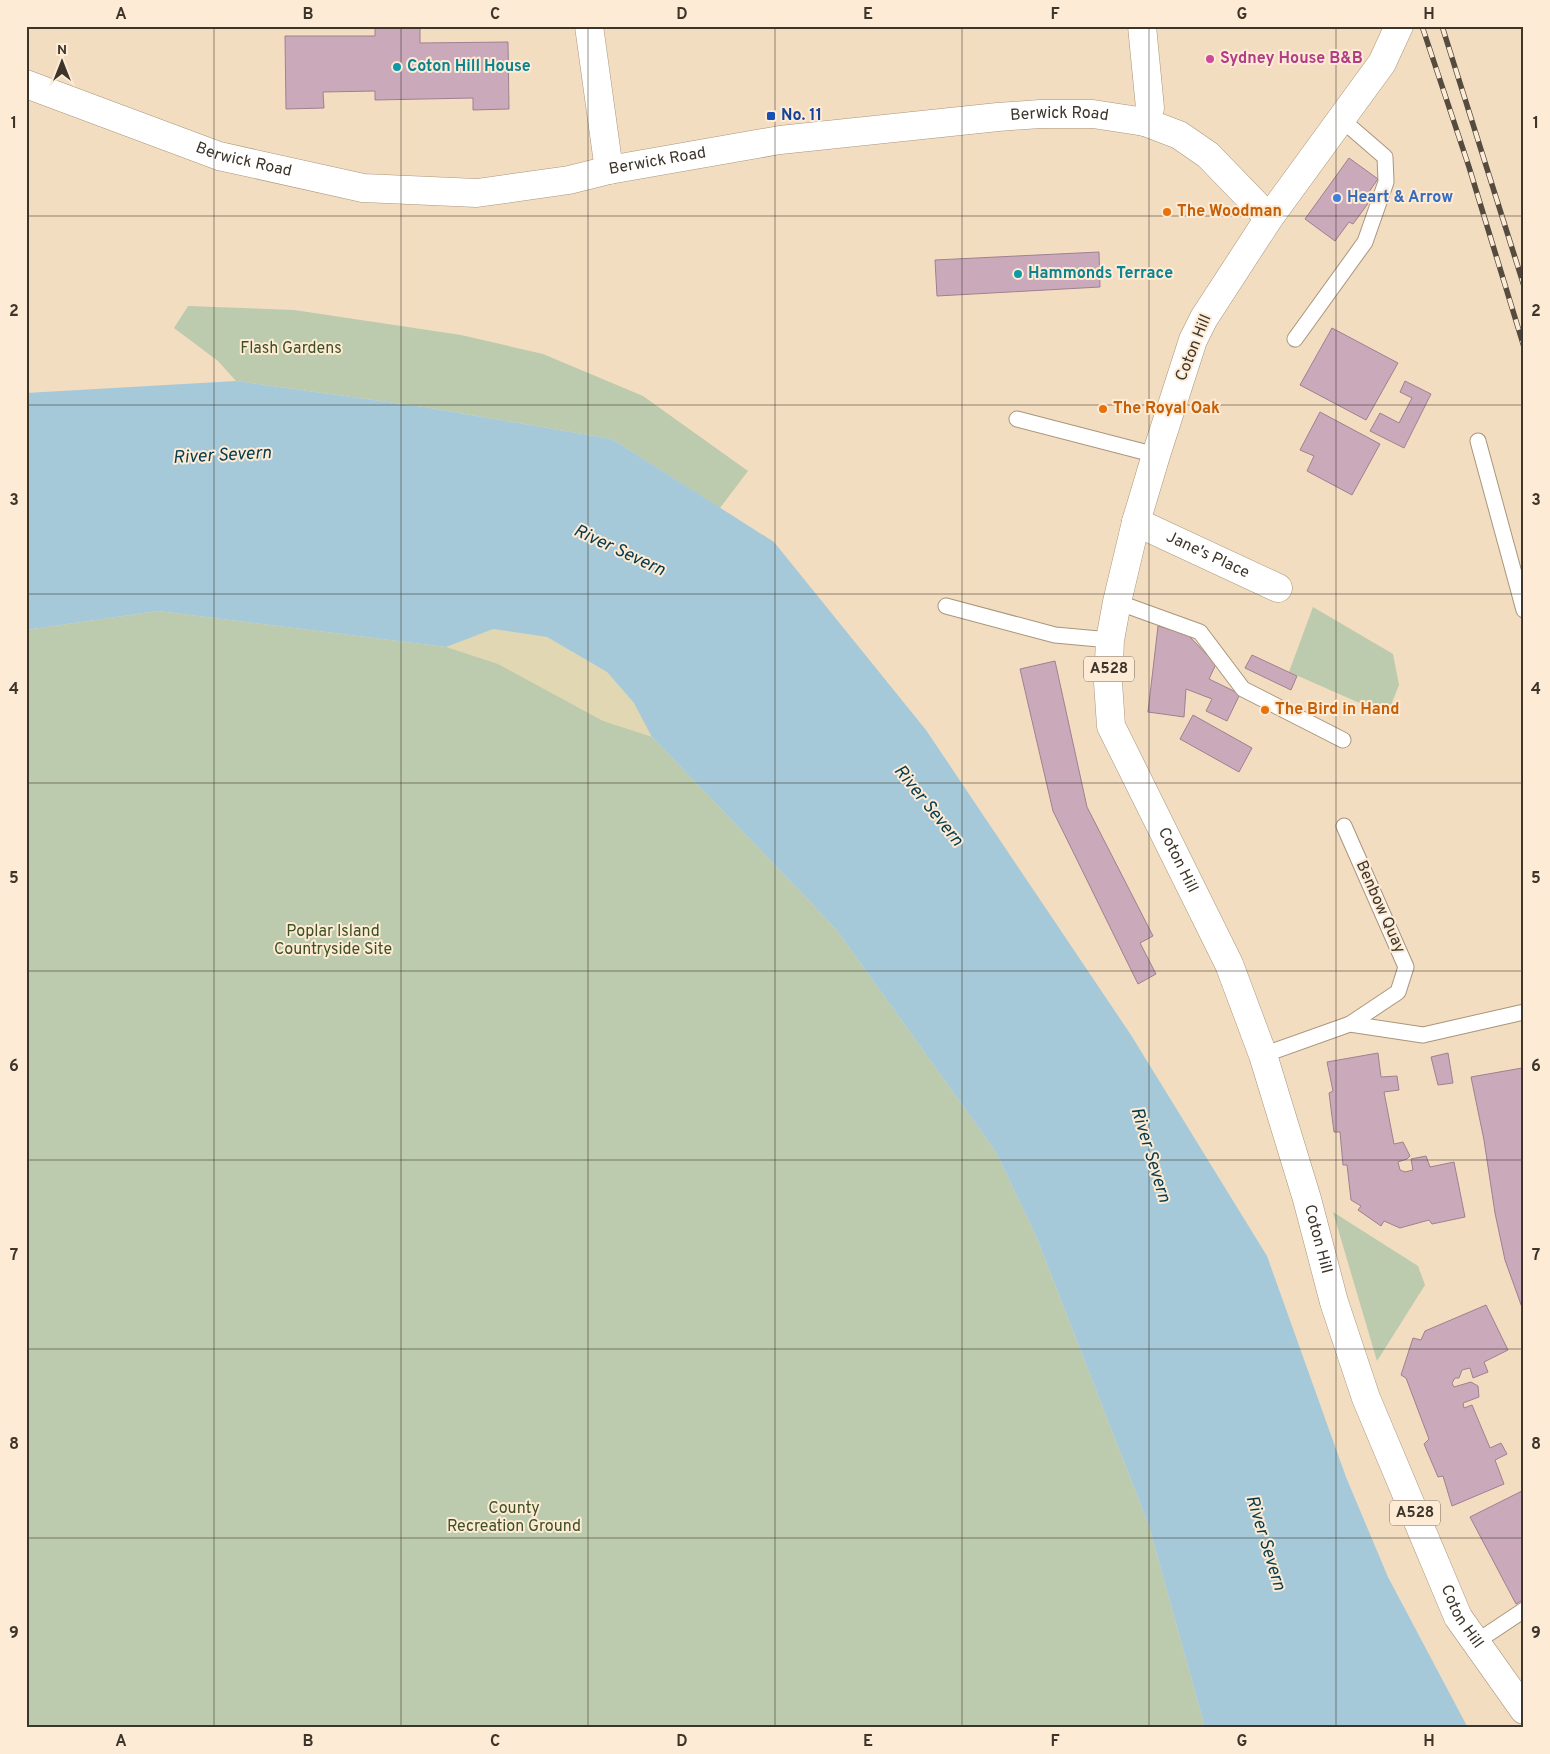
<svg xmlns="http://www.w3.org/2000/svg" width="1550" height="1754" font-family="Overpass,sans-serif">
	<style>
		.green { fill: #bccaad }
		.sand { fill: #e1d7b2 }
		.water { fill: #a5c9d9 }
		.building { fill: #caa9ba; stroke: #9f8091 }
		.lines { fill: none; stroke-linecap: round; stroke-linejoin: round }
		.lane-casing { stroke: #aa957b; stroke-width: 17 }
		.street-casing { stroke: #aa957b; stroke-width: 29 }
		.secondary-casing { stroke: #aa957b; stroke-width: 29 }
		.primary-casing { stroke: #aa957b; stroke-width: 29 }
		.lane { stroke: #fff; stroke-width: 15 }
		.street { stroke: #fff; stroke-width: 28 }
		.secondary { stroke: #fff; stroke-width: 28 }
		.primary { stroke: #fff; stroke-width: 28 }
		.rail-casing { stroke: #554b3e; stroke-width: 5.5 }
		.rail { stroke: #fdebd5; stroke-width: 4; stroke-dasharray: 11; stroke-linecap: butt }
		.grid { fill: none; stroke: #3d352a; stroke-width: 1; stroke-opacity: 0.55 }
		.hotel-dot { fill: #d1479c; stroke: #fdebd5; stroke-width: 2 }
		.culture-dot { fill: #0f9aa8; stroke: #fdebd5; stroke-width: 2 }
		.transit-dot { fill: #1a4fb4; stroke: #fdebd5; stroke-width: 2 }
		.shop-dot { fill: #3f7fe0; stroke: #fdebd5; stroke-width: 2 }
		.food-dot { fill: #e8710a; stroke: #fdebd5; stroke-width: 2 }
		.labels { text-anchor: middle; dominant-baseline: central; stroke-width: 4; stroke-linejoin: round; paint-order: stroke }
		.shield { fill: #fdebd5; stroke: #776c5d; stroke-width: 1 }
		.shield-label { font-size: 15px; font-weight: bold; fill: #3d352a }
		.hotel-label { font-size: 16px; font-weight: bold; fill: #b23c85; stroke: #fdebd5; text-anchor: start }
		.culture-label { font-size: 16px; font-weight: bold; fill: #0d838f; stroke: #fdebd5; text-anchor: start }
		.transit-label { font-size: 16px; font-weight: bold; fill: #164399; stroke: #fdebd5; text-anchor: start }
		.street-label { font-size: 16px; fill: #3d352a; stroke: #fdebd5 }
		.shop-label { font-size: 16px; font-weight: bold; fill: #366cbe; stroke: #fdebd5; text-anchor: start }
		.food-label { font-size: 16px; font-weight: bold; fill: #c56008; stroke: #fdebd5; text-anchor: start }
		.park-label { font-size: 16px; fill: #3c5021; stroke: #fdebd5 }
		.water-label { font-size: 18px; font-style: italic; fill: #053b4c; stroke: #fdebd5 }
		.neatline { fill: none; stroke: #3d352a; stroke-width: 2 }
		.grid-label { font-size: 16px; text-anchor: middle; font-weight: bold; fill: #3d352a }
	</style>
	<rect width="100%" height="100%" fill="#f3ddc1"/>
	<g class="green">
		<polygon points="188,306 294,310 461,335 543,354 643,396 748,471 720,508 612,439 424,407 236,381 218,361 174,328"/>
		<polygon points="1313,607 1393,654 1399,685 1387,715 1289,672"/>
		<polygon points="158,611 446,647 493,629 634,703 652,737 836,929 996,1152 1036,1236 1149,1526 1205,1728 26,1728 26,630"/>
		<polygon points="1333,1212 1418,1266 1425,1285 1377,1361"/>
	</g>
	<polygon class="sand" points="493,629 547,637 607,672 634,703 652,737 603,721 498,664 446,647"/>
	<polygon class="water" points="236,381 424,407 612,439 774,542 926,730 1131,1035 1267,1256 1346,1477 1388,1577 1468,1728 1205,1728 1149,1526 1036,1236 996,1152 836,929 652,737 634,703 607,672 547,637 493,629 446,647 158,611 26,630 26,393"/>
	<g class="building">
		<polygon points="375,26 420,26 420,43 508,42 509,109 473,110 473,98 375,100 375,91 323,92 324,108 286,109 285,36 375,36"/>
		<polygon points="1349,158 1378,179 1364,199 1369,202 1353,224 1349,222 1335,241 1305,219"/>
		<polygon points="1099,252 1100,287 937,296 935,260"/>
		<polygon points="1332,328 1398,363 1366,420 1300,385"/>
		<polygon points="1405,381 1431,394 1404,448 1370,431 1380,413 1399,423 1412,398 1400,392"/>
		<polygon points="1320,412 1380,444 1352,495 1307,471 1314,456 1300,450"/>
		<polygon points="1158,626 1187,634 1216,664 1209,679 1240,694 1227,721 1206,711 1212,699 1186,689 1184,717 1148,712"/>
		<polygon points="1252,655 1297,676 1291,690 1245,668"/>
		<polygon points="1055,661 1087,807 1153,936 1140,943 1156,974 1138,984 1053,811 1020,669"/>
		<polygon points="1193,715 1252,748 1239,772 1180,739"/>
		<polygon points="1378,1053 1381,1077 1397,1076 1399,1090 1384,1092 1394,1144 1403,1142 1410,1156 1407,1159 1398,1162 1400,1170 1405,1172 1413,1170 1411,1159 1426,1156 1430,1167 1454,1162 1465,1217 1432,1224 1429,1220 1400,1228 1384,1221 1381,1226 1358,1210 1361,1206 1351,1200 1347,1165 1343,1165 1340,1132 1334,1132 1329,1093 1333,1091 1327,1062"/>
		<polygon points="1448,1053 1453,1083 1438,1085 1431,1057"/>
		<polygon points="1522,1068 1524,1077 1524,1313 1505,1260 1495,1213 1484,1140 1471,1077"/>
		<polygon points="1486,1305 1508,1350 1484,1362 1488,1372 1473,1378 1470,1368 1462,1370 1459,1378 1455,1378 1452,1383 1454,1387 1471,1382 1478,1386 1479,1397 1463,1403 1464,1408 1472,1405 1490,1448 1501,1443 1507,1454 1495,1460 1504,1484 1452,1506 1443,1476 1438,1477 1424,1444 1429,1439 1406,1378 1401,1375 1413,1338 1421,1340 1425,1331"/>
		<polygon points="1524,1490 1524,1599 1516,1604 1470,1517"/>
	</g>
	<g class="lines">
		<g class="lane-casing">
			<g id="lane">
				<polyline points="1295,339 1365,242 1386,182 1385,157 1341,119"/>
				<polyline points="1017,419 1156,455"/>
				<polyline points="1478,441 1524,610"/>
				<polyline points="1117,602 1200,632 1243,689 1343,740"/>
				<polyline points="946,606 1055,635 1110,640"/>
				<polyline points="1344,826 1406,967 1398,992 1350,1024"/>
				<polyline points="1263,1055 1350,1024 1423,1035 1524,1012"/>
				<polyline points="1476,1642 1524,1610"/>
			</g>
		</g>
		<g class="street-casing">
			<g id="street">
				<polyline points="589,26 609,170"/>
				<polyline points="1142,26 1150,108 1145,122"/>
				<path id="s1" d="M 1136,522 L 1278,588"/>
			</g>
		</g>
		<g class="secondary-casing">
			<g id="secondary">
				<path id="s2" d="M 26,84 L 219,156 L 363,188 L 477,193 L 569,180 L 609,170 L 780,140 L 998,117 L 1040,114 L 1093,114 L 1145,122 L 1179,135 L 1208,155 L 1269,218"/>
			</g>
		</g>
		<g class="primary-casing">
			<g id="primary">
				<path id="s3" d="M 1399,26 L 1382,63 L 1269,218 L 1204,318 L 1193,340 L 1156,455 L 1136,522 L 1117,602 L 1110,640 L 1108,682 L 1111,726 L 1229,964 L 1263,1055 L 1307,1199 L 1334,1302 L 1366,1398 L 1458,1617 L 1524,1710"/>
			</g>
		</g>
		<use href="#lane" class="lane"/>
		<use href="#street" class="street"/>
		<use href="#secondary" class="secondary"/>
		<use href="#primary" class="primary"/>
		<g class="rail-casing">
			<g id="rail">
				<polyline points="1422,26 1469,167 1524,347"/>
				<polyline points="1442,26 1524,286"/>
			</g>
		</g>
		<use href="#rail" class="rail"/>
	</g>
	<path class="grid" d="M 214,26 L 214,1728M 401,26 L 401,1728M 588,26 L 588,1728M 775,26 L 775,1728M 962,26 L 962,1728M 1149,26 L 1149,1728M 1336,26 L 1336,1728M 26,216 L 1524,216M 26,405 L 1524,405M 26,594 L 1524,594M 26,783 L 1524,783M 26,971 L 1524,971M 26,1160 L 1524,1160M 26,1349 L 1524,1349M 26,1538 L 1524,1538"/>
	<circle class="hotel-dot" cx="1210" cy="59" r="5"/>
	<g class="culture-dot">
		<circle cx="397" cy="67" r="5"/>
		<circle cx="1018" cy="274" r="5"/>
	</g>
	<rect class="transit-dot" x="766" y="111" width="10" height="10" rx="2.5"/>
	<circle class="shop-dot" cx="1337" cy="198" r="5"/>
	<g class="food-dot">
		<circle cx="1167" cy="212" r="5"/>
		<circle cx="1103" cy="409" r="5"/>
		<circle cx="1265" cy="710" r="5"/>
	</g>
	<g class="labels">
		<g class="shield">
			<rect x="1084" y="656.5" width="50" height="25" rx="4"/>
			<rect x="1390" y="1500.5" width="50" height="25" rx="4"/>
		</g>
		<g class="shield-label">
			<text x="1109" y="669">A528</text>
			<text x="1415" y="1513">A528</text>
		</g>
		<g class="hotel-label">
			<text x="1220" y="59">Sydney House B&amp;B</text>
		</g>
		<g class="culture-label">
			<text x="407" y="67">Coton Hill House</text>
			<text x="1028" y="274">Hammonds Terrace</text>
		</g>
		<g class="transit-label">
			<text x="781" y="116">No. 11</text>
		</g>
		<g class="street-label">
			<text stroke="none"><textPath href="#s2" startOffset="1056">Berwick Road</textPath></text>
			<text stroke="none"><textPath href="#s2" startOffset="231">Berwick Road</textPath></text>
			<text stroke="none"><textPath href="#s2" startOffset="651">Berwick Road</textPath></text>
			<text transform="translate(1194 348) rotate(-68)">Coton Hill</text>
			<text stroke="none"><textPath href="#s1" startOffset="79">Jane's Place</textPath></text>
			<text stroke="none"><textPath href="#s3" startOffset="924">Coton Hill</textPath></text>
			<text transform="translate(1380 907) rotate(66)">Benbow Quay</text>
			<text stroke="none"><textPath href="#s3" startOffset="1329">Coton Hill</textPath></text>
			<text stroke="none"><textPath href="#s3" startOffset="1734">Coton Hill</textPath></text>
		</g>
		<g class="shop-label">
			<text x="1347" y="198">Heart &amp; Arrow</text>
		</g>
		<g class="food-label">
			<text x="1177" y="212">The Woodman</text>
			<text x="1113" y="409">The Royal Oak</text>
			<text x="1275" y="710">The Bird in Hand</text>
		</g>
		<g class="park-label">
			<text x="291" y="349">Flash Gardens</text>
			<text x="333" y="932">Poplar Island<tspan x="333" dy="18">Countryside Site</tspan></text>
			<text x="514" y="1509">County<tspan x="514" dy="18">Recreation Ground</tspan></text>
		</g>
		<g class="water-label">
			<text transform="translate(222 456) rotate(-3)">River Severn</text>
			<text transform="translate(619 551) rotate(25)">River Severn</text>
			<text transform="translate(928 806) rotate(51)">River Severn</text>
			<text transform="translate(1150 1155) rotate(73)">River Severn</text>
			<text transform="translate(1265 1543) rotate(73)">River Severn</text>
		</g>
	</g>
	<rect width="1550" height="1754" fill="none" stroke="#fdebd5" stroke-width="55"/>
	<g transform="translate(62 62)" stroke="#fdebd5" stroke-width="4" paint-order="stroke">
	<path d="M0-4L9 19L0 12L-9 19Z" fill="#3d352a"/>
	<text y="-8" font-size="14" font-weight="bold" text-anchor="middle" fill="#3d352a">N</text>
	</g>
	<rect x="28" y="28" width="1494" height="1698" class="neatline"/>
	<g class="grid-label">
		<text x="121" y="19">A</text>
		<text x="308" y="19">B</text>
		<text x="495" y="19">C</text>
		<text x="682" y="19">D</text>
		<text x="868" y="19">E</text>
		<text x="1055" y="19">F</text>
		<text x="1242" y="19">G</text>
		<text x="1429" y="19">H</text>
		<text x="14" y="128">1</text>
		<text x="1536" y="128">1</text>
		<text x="14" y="316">2</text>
		<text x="1536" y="316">2</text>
		<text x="14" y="505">3</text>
		<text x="1536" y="505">3</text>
		<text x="14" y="694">4</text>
		<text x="1536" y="694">4</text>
		<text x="14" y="883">5</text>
		<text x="1536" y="883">5</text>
		<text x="14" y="1071">6</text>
		<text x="1536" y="1071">6</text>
		<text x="14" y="1260">7</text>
		<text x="1536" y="1260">7</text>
		<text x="14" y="1449">8</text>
		<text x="1536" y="1449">8</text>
		<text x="14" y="1638">9</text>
		<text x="1536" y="1638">9</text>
		<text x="121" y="1746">A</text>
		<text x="308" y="1746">B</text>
		<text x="495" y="1746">C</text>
		<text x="682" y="1746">D</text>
		<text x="868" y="1746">E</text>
		<text x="1055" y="1746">F</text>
		<text x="1242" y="1746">G</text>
		<text x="1429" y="1746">H</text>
	</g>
</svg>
